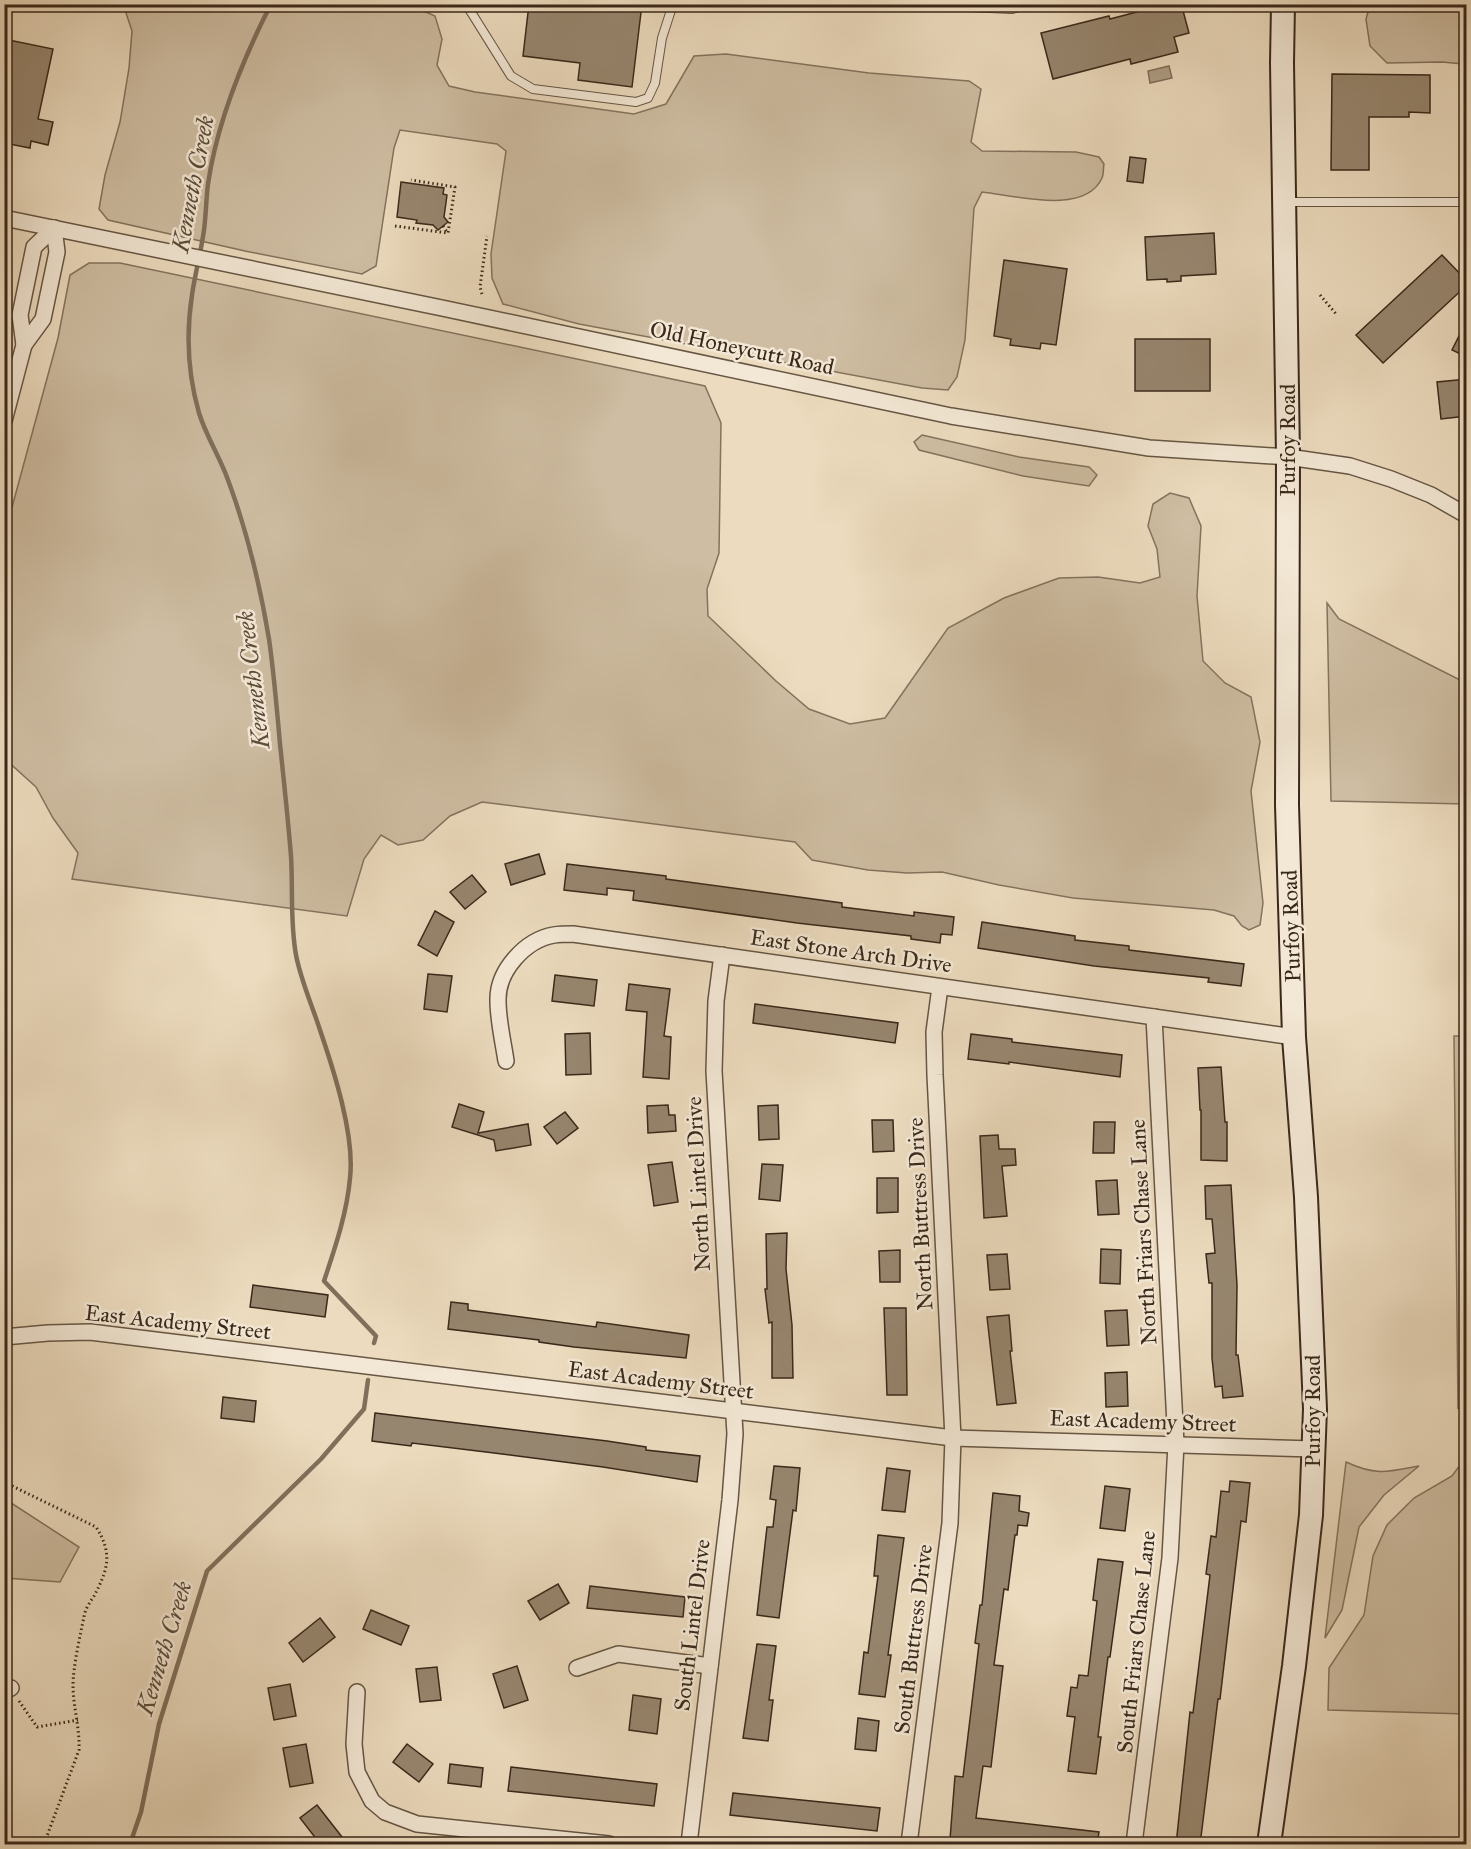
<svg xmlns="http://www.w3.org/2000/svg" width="1471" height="1849" font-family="'IM FELL Great Primer',serif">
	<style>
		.green { fill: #cebda2; stroke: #84735e; stroke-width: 1.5 }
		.water { fill: #af9e86; stroke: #806f5b; stroke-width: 1.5 }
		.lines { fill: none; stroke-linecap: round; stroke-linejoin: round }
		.stream { stroke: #806f5b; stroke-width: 4.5 }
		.building { fill: #97866f; stroke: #3a291a; stroke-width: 1.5 }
		.lane-casing { stroke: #665643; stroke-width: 10 }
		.street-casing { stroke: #665643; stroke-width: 18 }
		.secondary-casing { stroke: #3a291a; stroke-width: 26 }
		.path { stroke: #3a291a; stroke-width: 3; stroke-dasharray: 1.5 3; stroke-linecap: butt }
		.lane { stroke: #f3e8d5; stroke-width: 8 }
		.street { stroke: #f3e8d5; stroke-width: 15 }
		.secondary { stroke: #f3e8d5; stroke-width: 22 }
		.labels { text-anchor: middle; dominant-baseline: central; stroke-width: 5; stroke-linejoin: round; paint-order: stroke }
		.street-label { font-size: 22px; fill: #3a291a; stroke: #f3e8d5 }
		.water-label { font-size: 24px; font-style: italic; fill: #5d4c3a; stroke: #f3e8d5 }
	</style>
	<rect width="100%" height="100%" fill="#ecdbbe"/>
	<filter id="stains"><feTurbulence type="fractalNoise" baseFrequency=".00333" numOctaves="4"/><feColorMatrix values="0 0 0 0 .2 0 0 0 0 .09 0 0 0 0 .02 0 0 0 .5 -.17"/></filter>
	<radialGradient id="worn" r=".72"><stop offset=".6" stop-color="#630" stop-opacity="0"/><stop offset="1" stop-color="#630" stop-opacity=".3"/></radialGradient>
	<g class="green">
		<path d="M 110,4 L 410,5 L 435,16 L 442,39 L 437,65 L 449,86 L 475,92 L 634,114 L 666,104 L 694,56 L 726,54 L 869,73 L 969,81 L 981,89 L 971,142 L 982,151 L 1076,152 L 1099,157 L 1104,164 C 1103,168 1104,174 1102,178 C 1085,216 1013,195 982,192 L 974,208 L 965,340 L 957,377 L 948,390 L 922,388 L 579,324 L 503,304 L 492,278 L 491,254 L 506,151 L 497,144 L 400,130 L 394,148 L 376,266 L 362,274 L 245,251 L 108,220 L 99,209 L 105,175 L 120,122 L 129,68 L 132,31 L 125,10 L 115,9 Z"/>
		<polygon points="1370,5 1466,5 1466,62 1463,64 1442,62 1387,63 1370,46 1366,19"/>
		<polygon points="89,263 120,263 705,386 721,423 719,553 707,589 708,616 776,681 809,709 850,724 885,718 948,628 1004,598 1059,578 1098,577 1140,583 1160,577 1157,549 1148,526 1153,504 1170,493 1189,498 1201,526 1197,596 1203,661 1225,683 1251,697 1260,742 1251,791 1263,903 1260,925 1249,930 1242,926 1234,916 1214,910 1073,898 999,885 942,872 907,873 868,870 812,860 795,842 482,802 450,816 423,840 398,845 381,835 364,859 347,916 72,879 78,853 53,818 36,787 5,759 5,533 58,338 70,275"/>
		<polygon points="922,435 1019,457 1089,467 1097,475 1089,486 1023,476 919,450 914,442"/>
		<polygon points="1327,603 1339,619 1466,683 1466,804 1331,801"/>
		<polygon points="1454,1036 1466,1036 1466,1390 1458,1409"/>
		<polygon points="1466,1457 1466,1714 1328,1710 1329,1668 1364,1615 1373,1556 1387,1525 1414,1498 1452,1476"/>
		<path d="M 1346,1462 C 1376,1476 1388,1472 1419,1466 L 1384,1495 L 1359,1527 L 1342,1610 L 1325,1638 Z"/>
		<polygon points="5,1499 79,1547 60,1582 5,1578"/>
	</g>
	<polygon class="water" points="1169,66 1172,78 1150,83 1148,71"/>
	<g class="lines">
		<g class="stream">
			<path d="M 271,4 C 242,61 217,122 208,184 C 206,200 206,215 204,230 C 201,252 195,274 192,295 C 186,334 188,375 199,413 C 206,436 220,457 228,480 C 247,531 260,585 269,639 C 274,674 277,710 280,744 C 284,782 288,819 291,856 C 293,889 290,923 296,955 C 301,981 312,1005 320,1030 C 334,1071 355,1136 350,1178 C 347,1213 335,1248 324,1281 L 376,1336 L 374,1343"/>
			<polyline points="130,1844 141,1812 159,1724 207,1571 321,1459 364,1409 368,1380"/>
		</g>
	</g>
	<g class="building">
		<polygon points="529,4 642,4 632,87 578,80 580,63 523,56"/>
		<polygon points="1167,4 1170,4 1172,10 1182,7 1189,33 1174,37 1178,52 1131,64 1130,59 1053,79 1041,33 1109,16 1110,19"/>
		<polygon points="4,39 53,49 38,119 53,122 48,145 31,141 30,148 4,143"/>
		<polygon points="1332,74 1430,75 1430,113 1409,112 1409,117 1369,117 1369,170 1331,170"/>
		<polygon points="1130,157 1146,159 1143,183 1127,181"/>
		<polygon points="401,182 444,188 443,194 447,195 444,217 448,222 438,230 433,225 416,223 417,220 397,217"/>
		<polygon points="1214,233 1216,274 1181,276 1181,281 1167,282 1167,279 1147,280 1145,237"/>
		<polygon points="1442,255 1467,281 1467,285 1383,363 1356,335"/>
		<polygon points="1004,260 1067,269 1056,345 1041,343 1040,349 1010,345 1011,339 994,336"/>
		<polygon points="1467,320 1467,357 1452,350"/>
		<rect x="1135" y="339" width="75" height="52"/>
		<polygon points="1467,379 1467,416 1441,419 1437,382"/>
		<polygon points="539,854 545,874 511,885 505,864"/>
		<polygon points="567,864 666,876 666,879 842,903 842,907 914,916 914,912 954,917 952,935 941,934 940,943 911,939 911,936 797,923 633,900 634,891 607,888 607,895 564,890"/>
		<polygon points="472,875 486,892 465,909 450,892"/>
		<polygon points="435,911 454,922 437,956 418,945"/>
		<polygon points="982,922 1075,936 1075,940 1129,946 1129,950 1244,964 1241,986 1208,982 1209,978 1094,966 978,948"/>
		<polygon points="428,974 452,976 447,1012 424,1009"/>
		<polygon points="555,975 597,980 594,1006 552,1001"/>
		<polygon points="629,984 670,989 664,1036 671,1037 669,1079 643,1077 647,1012 626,1010"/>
		<polygon points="755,1004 898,1023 895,1043 753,1023"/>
		<polygon points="590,1033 591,1074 566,1075 565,1034"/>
		<polygon points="971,1034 1012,1039 1012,1042 1122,1055 1120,1077 1009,1062 1009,1064 968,1059"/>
		<polygon points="1221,1067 1225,1122 1227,1122 1227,1161 1201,1160 1201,1110 1200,1110 1198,1068"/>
		<polygon points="459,1104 484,1112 478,1133 528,1124 531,1145 496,1151 494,1140 452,1127"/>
		<polygon points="668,1105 669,1115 675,1115 676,1131 648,1133 647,1106"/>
		<polygon points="778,1105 779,1139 759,1140 758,1106"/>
		<polygon points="565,1112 578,1128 557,1144 544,1127"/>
		<polygon points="872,1120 893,1120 894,1151 873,1152"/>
		<polygon points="1094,1122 1115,1122 1114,1153 1093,1153"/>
		<polygon points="998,1135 999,1149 1015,1149 1016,1165 1002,1166 1007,1216 984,1218 980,1136"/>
		<polygon points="672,1162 678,1202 654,1206 648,1165"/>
		<polygon points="762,1164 783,1165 780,1201 759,1199"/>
		<polygon points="877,1178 898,1178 898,1212 877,1213"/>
		<polygon points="1117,1180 1119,1214 1098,1215 1096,1181"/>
		<polygon points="1231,1185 1237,1285 1236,1355 1238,1355 1243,1396 1223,1398 1222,1386 1215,1387 1212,1358 1212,1283 1209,1283 1206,1254 1215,1253 1212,1219 1206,1219 1205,1186"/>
		<polygon points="787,1233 786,1269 792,1325 793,1378 772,1378 772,1322 769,1323 765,1289 767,1289 766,1234"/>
		<polygon points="1101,1249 1121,1250 1120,1284 1100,1283"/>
		<polygon points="900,1250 900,1282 880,1282 879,1251"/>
		<polygon points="1007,1254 1010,1289 990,1290 987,1255"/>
		<polygon points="253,1285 328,1295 325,1317 250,1307"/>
		<polygon points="451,1302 468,1304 468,1310 596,1327 597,1322 689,1335 686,1358 574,1347 539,1342 539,1340 448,1329"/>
		<polygon points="884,1308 906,1308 907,1395 887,1395"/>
		<polygon points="1127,1310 1129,1345 1107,1346 1105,1311"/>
		<polygon points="1009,1315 1012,1351 1010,1351 1016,1403 997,1405 987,1317"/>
		<polygon points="1127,1372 1128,1406 1106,1407 1105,1373"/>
		<polygon points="223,1397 256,1401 254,1422 221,1418"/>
		<polygon points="375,1413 607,1441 646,1447 646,1450 700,1456 697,1482 603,1467 486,1452 412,1443 411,1446 372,1441"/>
		<polygon points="774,1466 800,1468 796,1511 793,1510 779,1618 757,1615 767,1527 773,1527 776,1500 770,1499"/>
		<polygon points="887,1468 910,1471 905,1512 882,1510"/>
		<polygon points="1230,1481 1250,1483 1246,1522 1241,1521 1220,1699 1218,1699 1200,1845 1176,1845 1190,1712 1193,1713 1210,1575 1206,1574 1211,1536 1216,1537 1221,1491 1229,1492"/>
		<polygon points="1105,1486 1130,1489 1125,1531 1100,1528"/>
		<polygon points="993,1493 1020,1496 1019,1511 1029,1513 1027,1526 1018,1525 1017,1535 1015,1535 1008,1590 1004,1589 994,1665 1003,1666 991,1767 983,1766 976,1818 1099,1832 1097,1845 1034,1845 976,1838 975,1842 950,1839 955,1776 963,1777 979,1644 975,1643 980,1605 982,1605"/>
		<polygon points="878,1535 904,1538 888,1655 891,1655 885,1697 859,1694 864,1652 868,1653 878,1576 874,1576"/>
		<polygon points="1098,1559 1123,1562 1110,1657 1108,1657 1098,1737 1101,1737 1096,1774 1068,1771 1075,1717 1067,1716 1071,1687 1077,1688 1079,1675 1088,1676 1097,1601 1093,1600"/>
		<polygon points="558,1584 569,1603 540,1620 528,1601"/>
		<polygon points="590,1586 685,1597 683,1617 587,1608"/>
		<polygon points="371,1610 409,1626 401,1645 363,1629"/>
		<polygon points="320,1618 335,1637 303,1662 289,1643"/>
		<polygon points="757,1644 776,1646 769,1700 773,1700 768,1741 743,1738"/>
		<polygon points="517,1666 528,1700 504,1708 493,1674"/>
		<polygon points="437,1667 441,1700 420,1702 416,1669"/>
		<polygon points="290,1684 296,1716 274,1720 268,1688"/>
		<polygon points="633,1695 661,1699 657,1734 629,1730"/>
		<polygon points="858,1718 879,1721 876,1751 855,1749"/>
		<polygon points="306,1744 313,1783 290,1787 283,1748"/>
		<polygon points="407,1744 433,1764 419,1782 393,1762"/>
		<polygon points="450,1764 483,1768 481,1787 448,1783"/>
		<polygon points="511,1767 657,1784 654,1806 508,1791"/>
		<polygon points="733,1793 880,1808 877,1831 730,1815"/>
		<polygon points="317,1805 342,1837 333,1845 321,1845 300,1818"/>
	</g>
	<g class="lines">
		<g class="lane-casing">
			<g id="lane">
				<polyline points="466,4 511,76 533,89 636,102 648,98 655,83 662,38 673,4"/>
				<polyline points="968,7 1012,9 1029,4"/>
				<polyline points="1286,202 1466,202"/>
			</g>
		</g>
		<g class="street-casing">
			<g id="street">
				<polyline points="4,218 442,308 951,416 1149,448 1288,457 1350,466 1391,479 1431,495 1466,515"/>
				<polyline points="24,345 43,319 57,252 54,228"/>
				<polyline points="4,421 24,345 20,315 34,247 54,228"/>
				<path d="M 506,1061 C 503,1041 498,1020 498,1001 C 497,971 525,940 554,935 C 560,934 567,934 573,934 L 1294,1037"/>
				<polyline points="4,1337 48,1333 90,1332 953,1438 1314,1449"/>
				<polyline points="577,1668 618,1654 710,1666"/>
				<polyline points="4,1691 11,1688"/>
				<polyline points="357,1692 354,1744 357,1772 372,1801 385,1812 417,1824 609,1844"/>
				<polyline points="689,1844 730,1500 735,1434 714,1071 716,1001 722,955"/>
				<polyline points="909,1844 950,1523 953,1438 935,1075 934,1032 940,987"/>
				<polyline points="1134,1844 1170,1558 1176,1444 1154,1017"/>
			</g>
		</g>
		<g class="secondary-casing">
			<polyline id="secondary" points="1269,1844 1294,1666 1311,1515 1315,1409 1306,1197 1294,1037 1287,805 1288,457 1282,63 1283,4"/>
		</g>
		<g class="path">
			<polyline points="395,226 448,233 455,187 411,180"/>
			<polyline points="443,226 447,232"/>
			<polyline points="482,294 480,287 487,236"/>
			<polyline points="1320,295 1337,315"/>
			<path d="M 4,1482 L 96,1527 C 113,1553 108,1570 94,1596 C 90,1602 85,1609 84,1617 C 80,1635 73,1668 73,1685 C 73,1707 80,1728 79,1750 L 44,1844"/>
			<polyline points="19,1701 37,1727 78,1720"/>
		</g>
		<use href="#lane" class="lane"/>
		<use href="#street" class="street"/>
		<use href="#secondary" class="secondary"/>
	</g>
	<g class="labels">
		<g class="street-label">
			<text transform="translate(742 348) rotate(12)">Old Honeycutt Road</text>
			<text transform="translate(1287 440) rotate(-90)">Purfoy Road</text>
			<text transform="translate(1291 926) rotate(-92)">Purfoy Road</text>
			<text transform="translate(851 951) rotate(8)">East Stone Arch Drive</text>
			<text transform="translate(698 1184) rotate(-93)">North Lintel Drive</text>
			<text transform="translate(920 1214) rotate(-93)">North Buttress Drive</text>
			<text transform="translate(1143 1232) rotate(-93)">North Friars Chase Lane</text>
			<text transform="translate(178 1322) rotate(6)">East Academy Street</text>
			<text transform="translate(661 1380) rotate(7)">East Academy Street</text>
			<text transform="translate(1312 1411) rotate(-90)">Purfoy Road</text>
			<text transform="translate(1143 1421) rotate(2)">East Academy Street</text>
			<text transform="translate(692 1625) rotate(-83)">South Lintel Drive</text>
			<text transform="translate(913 1639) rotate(-83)">South Buttress Drive</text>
			<text transform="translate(1136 1642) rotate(-84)">South Friars Chase Lane</text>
		</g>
		<g class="water-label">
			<text transform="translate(193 184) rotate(-79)">Kenneth Creek</text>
			<text transform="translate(253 680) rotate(-97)">Kenneth Creek</text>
			<text transform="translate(164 1648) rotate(-73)">Kenneth Creek</text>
		</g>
	</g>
	<rect width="1471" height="1849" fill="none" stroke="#ecdbbe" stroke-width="24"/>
	<rect x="6" y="6" width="1459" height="1837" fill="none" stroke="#3a291a" stroke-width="3"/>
	<rect x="12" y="12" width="1447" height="1825" fill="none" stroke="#3a291a" stroke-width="1.5"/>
	<rect width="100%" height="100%" filter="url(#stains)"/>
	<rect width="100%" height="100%" fill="url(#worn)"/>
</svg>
